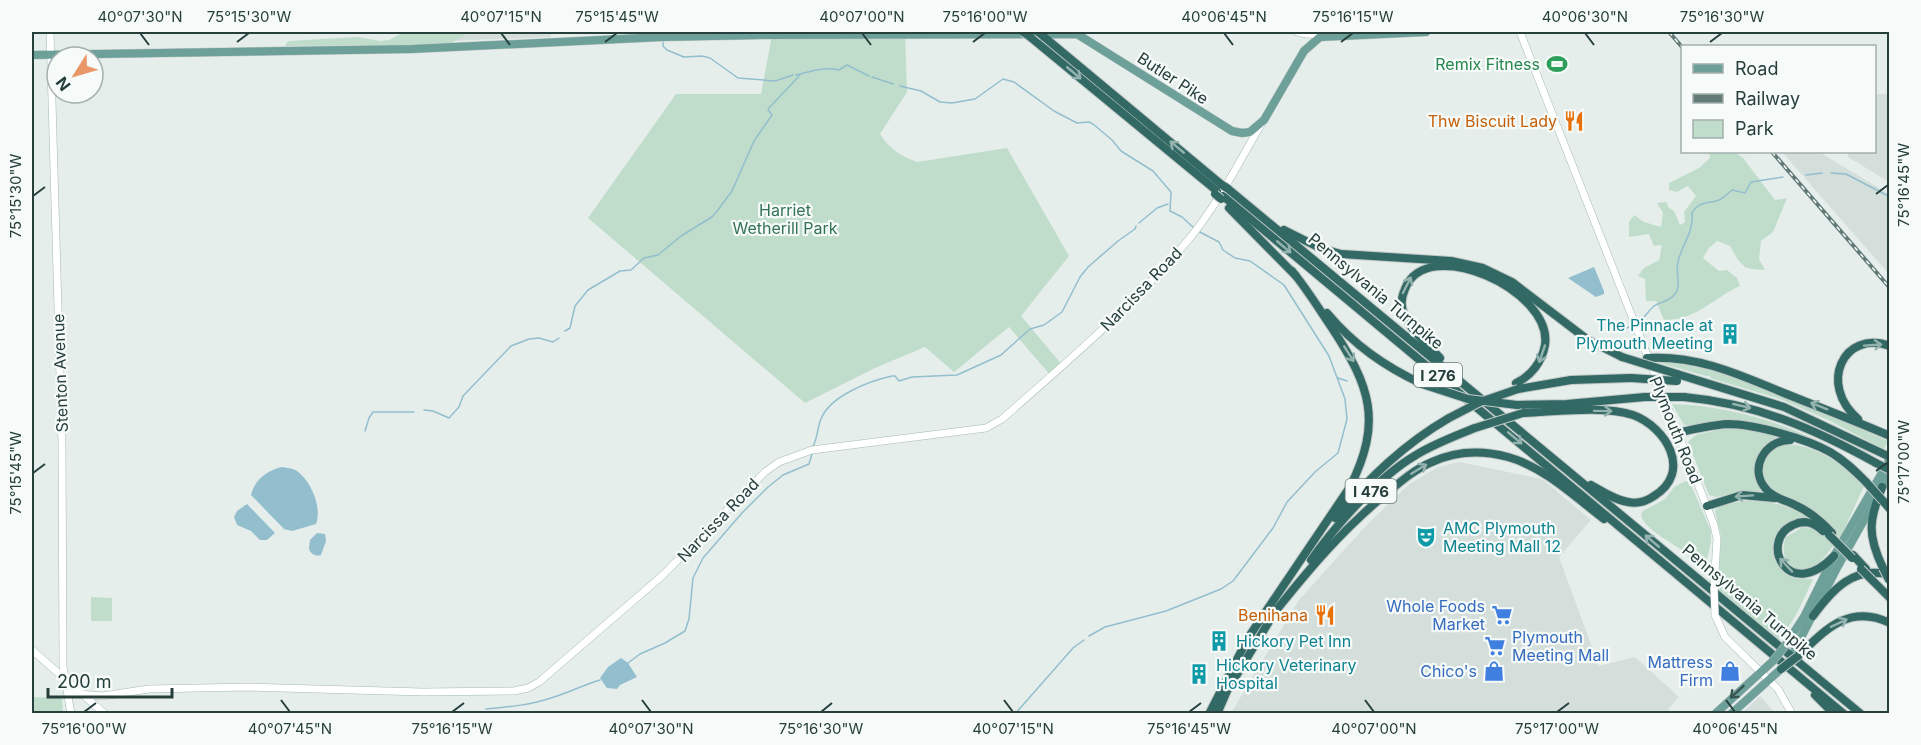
<svg xmlns="http://www.w3.org/2000/svg" width="1921" height="745" font-family="Inter,sans-serif">
	<style>
		.built { fill: #d4deda }
		.green { fill: #c0ddcb }
		.water { fill: #92bece }
		.lines { fill: none; stroke-linecap: round; stroke-linejoin: round }
		.stream { stroke: #92bece; stroke-width: 1.5 }
		.secondary-casing { stroke: #a5b9b4; stroke-width: 8 }
		.primary-casing { stroke: #c2c9c8; stroke-width: 9 }
		.highway-casing { stroke: #c2c9c8; stroke-width: 10 }
		.secondary { stroke: #fff; stroke-width: 7 }
		.primary { stroke: #6da099; stroke-width: 8 }
		.highway { stroke: #336964; stroke-width: 8 }
		.rail-casing { stroke: #617a76; stroke-width: 4 }
		.rail { stroke: #f6faf9; stroke-width: 1.5; stroke-dasharray: 4.5; stroke-linecap: butt }
		.secondary-bridge-casing { stroke: #a5b9b4; stroke-width: 8; stroke-linecap: butt }
		.primary-bridge-casing { stroke: #c2c9c8; stroke-width: 9; stroke-linecap: butt }
		.highway-bridge-casing { stroke: #c2c9c8; stroke-width: 10; stroke-linecap: butt }
		.secondary-bridge { stroke: #fff; stroke-width: 7 }
		.primary-bridge { stroke: #6da099; stroke-width: 8 }
		.highway-bridge { stroke: #336964; stroke-width: 8 }
		.oneway { stroke: #94b2ae }
		.oneway2 { stroke: #385752 }
		.ticks { fill: none; stroke: #263f3b; stroke-width: 2 }
		.labels { text-anchor: middle; dominant-baseline: central; stroke-width: 4.5; stroke-linejoin: round; paint-order: stroke }
		.shield { fill: #f6faf9; stroke: #647774; stroke-width: 1.5 }
		.shield-label { font-size: 15px; font-weight: bold; fill: #263f3b }
		.leisure-label { font-size: 16px; fill: #27864d; stroke: #f6faf9; text-anchor: end }
		.street-label { font-size: 16px; fill: #263f3b; stroke: #f6faf9 }
		.food-label { font-size: 16px; fill: #c56008; stroke: #f6faf9; text-anchor: end }
		.park-label { font-size: 16px; fill: #327353; stroke: #f6faf9 }
		.culture-label { font-size: 16px; fill: #0d838f; stroke: #f6faf9; text-anchor: start }
		.shop-label { font-size: 16px; fill: #366cbe; stroke: #f6faf9; text-anchor: end }
		.neatline { fill: none; stroke: #263f3b; stroke-width: 2 }
		.ticks-label { font-size: 15px; text-anchor: middle; fill: #263f3b }
	</style>
	<rect width="100%" height="100%" fill="#e6eeeb"/>
	<g class="built">
		<polygon points="450,32 551,32 551,37 449,41"/>
		<polygon points="1875,94 1889,94 1889,182 1848,157 1848,152 1874,152"/>
		<polygon points="1782,152 1819,152 1889,194 1889,274"/>
		<polygon points="1459,462 1542,479 1591,520 1559,557 1599,666 1635,657 1679,697 1668,709 1672,713 1231,713 1299,600 1363,529 1408,485 1438,467"/>
		<polygon points="1760,696 1775,713 1742,713"/>
	</g>
	<g class="green">
		<polygon points="404,32 460,32 465,35 451,43 434,45 285,46 288,41 358,37 380,41 389,40"/>
		<path d="M 905,33 L 907,92 L 880,134 C 889,149 901,156 917,162 L 1007,148 L 1069,256 L 1021,316 L 1063,366 L 1051,376 L 1009,327 L 954,372 L 925,347 L 875,368 L 805,403 L 588,218 L 676,94 L 761,94 L 772,35 Z"/>
		<path d="M 1709,152 L 1734,152 L 1743,158 L 1775,200 L 1787,198 L 1773,232 L 1761,241 L 1759,259 L 1765,270 L 1752,269 L 1745,267 L 1738,260 L 1730,246 L 1717,241 L 1708,249 L 1703,258 L 1719,271 L 1727,270 L 1737,278 L 1740,286 C 1713,298 1697,320 1664,320 L 1656,301 L 1646,301 L 1645,279 L 1638,276 L 1644,268 L 1659,260 L 1662,245 L 1654,246 L 1649,234 L 1629,237 L 1629,222 L 1634,215 L 1644,222 L 1661,227 L 1663,213 L 1657,203 L 1666,202 L 1669,208 L 1674,211 L 1680,225 L 1685,222 L 1684,212 L 1696,196 L 1688,186 L 1677,192 L 1669,190 L 1669,183 L 1699,168 L 1710,158 Z"/>
		<path d="M 1663,361 C 1743,371 1815,410 1888,441 L 1884,449 L 1828,420 L 1783,400 L 1710,378 L 1710,376 L 1706,376 L 1660,363 Z"/>
		<path d="M 1672,404 C 1726,406 1777,420 1824,444 L 1764,426 L 1684,425 Z"/>
		<polygon points="1727,428 1752,430 1776,437 1761,453 1763,491 1736,493 1716,497 1709,495 1688,442 1696,435"/>
		<path d="M 1786,444 C 1815,445 1846,465 1864,486 L 1840,539 C 1832,531 1828,521 1819,514 C 1812,509 1806,505 1799,502 C 1783,494 1759,489 1763,466 C 1766,453 1775,448 1786,444 Z"/>
		<path d="M 1686,481 L 1690,483 L 1711,531 L 1711,541 L 1704,575 C 1700,570 1696,564 1692,559 C 1680,545 1645,532 1641,515 L 1643,511 L 1665,499 L 1674,487 Z"/>
		<path d="M 1750,500 C 1774,501 1792,507 1812,520 C 1804,519 1797,518 1789,522 C 1768,534 1768,564 1790,576 C 1797,580 1806,579 1813,579 C 1807,592 1792,629 1781,633 L 1779,641 L 1718,591 L 1721,536 L 1715,511 L 1721,505 Z"/>
		<path d="M 1803,527 L 1820,531 L 1835,544 C 1828,552 1821,563 1811,568 C 1791,579 1778,555 1786,537 Z"/>
		<polygon points="91,597 112,598 112,621 91,621"/>
		<polygon points="32,697 62,698 63,713 32,713"/>
	</g>
	<g class="water">
		<polygon points="1594,267 1604,291 1604,294 1596,297 1568,278"/>
		<path d="M 282,467 C 288,468 292,468 297,471 C 312,482 322,508 316,524 L 292,531 L 284,529 L 251,495 C 254,480 268,470 282,467 Z"/>
		<polygon points="247,504 275,533 267,540 260,540 251,531 237,525 234,517 237,511"/>
		<path d="M 317,533 L 325,534 L 326,541 L 321,555 C 316,557 310,554 309,548 L 310,540 Z"/>
		<polygon points="621,658 628,663 637,677 620,685 617,689 607,688 600,678 608,667"/>
	</g>
	<g class="lines">
		<g class="stream">
			<polyline points="663,42 663,46 667,50 684,57 702,56 710,58 738,78 775,81 793,75"/>
			<path d="M 796,75 C 809,72 825,66 839,70 L 847,65 L 869,76"/>
			<polyline points="872,77 893,84"/>
			<polyline points="900,86 921,91 940,102 952,103 975,99 1003,79 1014,82 1054,111 1077,123 1089,122 1093,124 1112,140 1121,151 1153,171 1171,192 1170,211 1182,217 1194,228"/>
			<polyline points="1831,173 1846,174 1890,197"/>
			<polyline points="1806,175 1822,173"/>
			<polyline points="1139,223 1157,208 1168,204"/>
			<path d="M 1638,322 C 1645,318 1649,310 1654,306 C 1661,302 1670,301 1675,294 C 1682,286 1675,272 1678,262 C 1682,243 1694,233 1692,213 C 1699,201 1707,204 1719,200 C 1724,198 1728,193 1732,190 L 1745,193 L 1751,182 L 1783,177"/>
			<polyline points="565,331 570,328 575,306 588,290 620,271 631,270 644,258 658,255 681,236 712,217 718,210 732,191 754,141 772,115 768,110 769,108 800,75"/>
			<polyline points="1619,332 1631,326"/>
			<polyline points="1338,378 1347,381"/>
			<polyline points="424,410 433,411 449,418 459,407 463,396 511,346 529,339 539,338 553,342 559,338"/>
			<polyline points="365,431 369,418 373,412 414,412"/>
			<path d="M 813,446 C 818,437 817,428 821,419 C 830,396 869,381 892,376 L 895,376 L 899,381 L 912,377 L 957,375 L 1001,355 L 1030,329 L 1044,325 L 1062,312 L 1080,277 L 1088,267 L 1118,241 L 1135,229 L 1136,226"/>
			<polyline points="1089,636 1105,627 1166,611 1221,589 1233,581 1273,528 1287,502 1315,472 1338,453 1347,419 1345,399 1329,356 1284,285 1250,261 1235,258 1223,250 1219,242 1198,231"/>
			<polyline points="628,663 640,654 665,643 685,631 689,619 693,578 703,558 742,513 768,487 783,475 809,464 812,454"/>
			<path d="M 486,709 C 508,707 530,705 551,698 C 568,693 583,685 600,680"/>
			<polyline points="1015,714 1073,648 1084,640"/>
		</g>
		<g class="secondary-casing">
			<g id="secondary">
				<polyline points="50,32 62,445 63,666 71,714"/>
				<polyline points="1297,32 1306,34 1326,35"/>
				<polyline points="1520,32 1714,525 1717,539 1714,587"/>
				<polyline points="1715,615 1725,637 1778,689 1792,714"/>
				<polyline points="32,650 105,714"/>
				<path d="M 69,693 L 102,696 L 149,689 L 248,687 L 423,692 L 514,691 L 528,688 L 539,682 L 662,576 L 765,472 L 779,462 L 812,450 L 986,428 L 1002,419 C 1067,362 1133,306 1189,239 C 1218,204 1239,162 1262,123"/>
			</g>
		</g>
		<g class="primary-casing">
			<g id="primary">
				<polyline points="32,55 412,49 662,37 765,35 1077,34 1232,131 1242,133 1250,132 1264,120 1304,51 1320,37 1426,32"/>
				<polyline points="1785,646 1804,617 1834,556 1890,459"/>
				<polyline points="1793,653 1838,566 1890,474"/>
				<polyline points="1715,714 1773,661"/>
				<polyline points="1731,714 1781,669"/>
			</g>
		</g>
		<g class="highway-casing">
			<g id="highway">
				<polyline points="1029,36 1217,191"/>
				<polyline points="1043,36 1222,185"/>
				<polyline points="1227,188 1861,714"/>
				<polyline points="1223,196 1844,714"/>
				<polyline points="1229,208 1296,276"/>
				<polyline points="1284,230 1320,248 1341,254 1451,261 1483,268 1512,282 1588,340 1622,357"/>
				<path d="M 1327,313 C 1354,345 1384,366 1422,384"/>
				<path d="M 1440,358 C 1428,345 1412,332 1405,316 C 1400,307 1401,298 1405,289 C 1426,233 1553,290 1545,345 C 1542,362 1531,376 1516,383"/>
				<path d="M 1647,358 C 1695,355 1736,373 1779,391 C 1816,406 1853,420 1890,436"/>
				<polyline points="1677,374 1784,407 1890,457"/>
				<polyline points="1518,389 1571,380 1631,378"/>
				<path d="M 1684,397 C 1757,404 1813,428 1876,463"/>
				<polyline points="1517,405 1567,404 1645,397"/>
				<path d="M 1523,413 C 1554,412 1604,405 1633,415 C 1666,427 1693,472 1654,496 C 1647,501 1638,504 1628,502 C 1615,500 1603,492 1591,485"/>
				<path d="M 1858,419 C 1818,385 1843,329 1890,346"/>
				<path d="M 1677,433 C 1694,429 1711,425 1728,424 C 1754,424 1807,439 1830,452 C 1844,460 1855,471 1866,482"/>
				<path d="M 1790,440 C 1765,440 1748,469 1766,489 C 1773,498 1785,500 1795,505 C 1809,511 1821,521 1832,533"/>
				<path d="M 1882,487 C 1869,520 1867,535 1883,568"/>
				<polyline points="1883,501 1890,509"/>
				<polyline points="1707,506 1742,495 1775,498"/>
				<path d="M 1335,518 C 1369,478 1404,444 1449,418"/>
				<path d="M 1823,531 C 1814,523 1805,519 1793,525 C 1758,541 1788,604 1834,556"/>
				<polyline points="1853,555 1866,569"/>
				<path d="M 1311,560 C 1337,524 1377,478 1416,455 C 1434,444 1455,436 1475,428"/>
				<polyline points="1872,580 1890,598"/>
				<path d="M 1274,613 C 1310,568 1342,530 1387,493 C 1400,482 1415,469 1432,462 C 1456,451 1482,450 1508,457 C 1544,467 1575,497 1604,519"/>
				<path d="M 1813,616 C 1832,590 1854,565 1890,575"/>
				<path d="M 1798,656 C 1825,630 1849,603 1890,623"/>
				<polyline points="1815,695 1834,714"/>
				<path d="M 1209,714 L 1248,638 L 1350,487 C 1383,421 1370,386 1332,328 C 1319,309 1307,289 1292,271"/>
				<polyline points="1217,714 1227,691 1276,610"/>
			</g>
		</g>
		<use href="#secondary" class="secondary"/>
		<use href="#primary" class="primary"/>
		<use href="#highway" class="highway"/>
		<g class="rail-casing">
			<g id="rail">
				<polyline points="1669,32 1682,47"/>
				<polyline points="1772,152 1890,288"/>
			</g>
		</g>
		<use href="#rail" class="rail"/>
		<g class="secondary-bridge-casing">
			<polyline id="secondary-bridge" points="1714,587 1715,615"/>
		</g>
		<g class="primary-bridge-casing">
			<polyline id="primary-bridge" points="1773,661 1785,646"/>
		</g>
		<g class="highway-bridge-casing">
			<g id="highway-bridge">
				<polyline points="1023,32 1029,36"/>
				<polyline points="1038,32 1043,36"/>
				<polyline points="1222,185 1227,188"/>
				<polyline points="1215,194 1221,199"/>
				<polyline points="1622,357 1677,374"/>
				<polyline points="1631,378 1677,381"/>
				<polyline points="1422,384 1468,399 1517,405"/>
				<polyline points="1645,397 1684,397"/>
				<polyline points="1449,418 1480,402 1518,389"/>
				<polyline points="1475,428 1523,413"/>
				<polyline points="1876,463 1890,470"/>
				<polyline points="1866,482 1883,501"/>
				<polyline points="1829,535 1852,558"/>
				<polyline points="1883,568 1889,580"/>
				<polyline points="1861,569 1872,580"/>
				<polyline points="1781,669 1798,656"/>
			</g>
		</g>
		<use href="#secondary-bridge" class="secondary-bridge"/>
		<use href="#primary-bridge" class="primary-bridge"/>
		<use href="#highway-bridge" class="highway-bridge"/>
	</g>
	<defs><path id="oneway-shaft" d="M-6 0H5M1.5-3L5.5 0L1.5 3" fill="none" stroke-width="1.6" stroke-linecap="round" stroke-linejoin="round" transform="scale(1.5)"/></defs>
	<g class="oneway">
		<use href="#oneway-shaft" transform="translate(1074 73) rotate(40)"/>
		<use href="#oneway-shaft" transform="translate(1177 147) rotate(-140)"/>
		<use href="#oneway-shaft" transform="translate(1284 247) rotate(40)"/>
		<use href="#oneway-shaft" transform="translate(1407 285) rotate(-63)"/>
		<use href="#oneway-shaft" transform="translate(1873 345) rotate(-4)"/>
		<use href="#oneway-shaft" transform="translate(1349 354) rotate(58)"/>
		<use href="#oneway-shaft" transform="translate(1542 354) rotate(109)"/>
		<use href="#oneway-shaft" transform="translate(1742 406) rotate(13)"/>
		<use href="#oneway-shaft" transform="translate(1819 406) rotate(-158)"/>
		<use href="#oneway-shaft" transform="translate(1603 411) rotate(1)"/>
		<use href="#oneway-shaft" transform="translate(1515 438) rotate(40)"/>
		<use href="#oneway-shaft" transform="translate(1419 469) rotate(-32)"/>
		<use href="#oneway-shaft" transform="translate(1744 496) rotate(176)"/>
		<use href="#oneway-shaft" transform="translate(1652 541) rotate(-140)"/>
		<use href="#oneway-shaft" transform="translate(1786 565) rotate(-133)"/>
		<use href="#oneway-shaft" transform="translate(1839 623) rotate(-25)"/>
	</g>
	<use class="oneway2" href="#oneway-shaft" transform="translate(1737 692) rotate(137)"/>
	<path class="ticks" d="M 140,33 L 149,45M 501,33 L 510,45M 862,33 L 871,45M 1224,33 L 1233,45M 1585,33 L 1594,45M 237,42 L 249,33M 605,42 L 617,33M 973,42 L 985,33M 1341,42 L 1353,33M 1710,42 L 1722,33M 1876,194 L 1888,185M 33,196 L 45,187M 1876,471 L 1888,462M 33,473 L 45,464M 281,700 L 290,712M 642,700 L 651,712M 1004,700 L 1013,712M 1365,700 L 1374,712M 1726,700 L 1735,712M 84,712 L 96,703M 452,712 L 464,703M 821,712 L 832,703M 1189,712 L 1201,703M 1557,712 L 1569,703"/>
	<defs>
		<g id="stadium-bare" transform="scale(1.62)"><path d="M0-5a6.5 5 0 1 0 0 10a6.5 5 0 1 0 0-10ZM-3.5-1.8h7v3.6h-7Z" fill="#2e9e5b" stroke="#f6faf9" stroke-width="2.5" paint-order="stroke"/></g>
		<g id="restaurant-bare" transform="scale(1.62)"><path d="M-5-6h1v4h1v-4h1v4h1v-4h1v5L-1.5 .5V6h-2V.5L-5-1ZM5-6V6H3V1.5H1.5Q1.5-4 5-6Z" fill="#e8710a" stroke="#f6faf9" stroke-width="2.5" paint-order="stroke"/></g>
		<g id="building-bare" transform="scale(1.62)"><path d="M-4-6H4V6H1V3H-1V6H-4ZM-2.5-4.3h1.7v1.8h-1.7ZM.8-4.3h1.7v1.8H.8ZM-2.5-1h1.7V.8h-1.7ZM.8-1h1.7V.8H.8Z" fill="#0f9aa8" stroke="#f6faf9" stroke-width="2.5" paint-order="stroke"/></g>
		<g id="theatre-bare" transform="scale(1.62)"><path d="M-5-5.5Q0-4 5-5.5V0Q5 5 0 6Q-5 5-5 0ZM-3.3-2.5H-1v1.5H-3.3ZM1-2.5H3.3v1.5H1ZM-2.8 1Q0 5.5 2.8 1Z" fill="#0f9aa8" stroke="#f6faf9" stroke-width="2.5" paint-order="stroke"/></g>
		<g id="supermarket-bare" transform="scale(1.62)"><path d="M-6-5.5h2.5l.6 2H6L4.5 2H-2.5L-4.4-4H-6ZM-1.5 3.2a1.3 1.3 0 1 0 .1 0ZM3 3.2a1.3 1.3 0 1 0 .1 0Z" fill="#3f7fe0" stroke="#f6faf9" stroke-width="2.5" paint-order="stroke"/></g>
		<g id="shop-bare" transform="scale(1.62)"><path d="M-5-2.5h2.3a2.7 3.5 0 0 1 5.4 0H5L5.5 6h-11ZM-1.5-2.5h3a1.5 2.3 0 0 0-3 0Z" fill="#3f7fe0" stroke="#f6faf9" stroke-width="2.5" paint-order="stroke"/></g>
	</defs>
	<g fill-rule="evenodd">
		<use href="#stadium-bare" x="1557" y="64"/>
		<use href="#restaurant-bare" x="1574" y="121"/>
		<use href="#building-bare" x="1730" y="334"/>
		<use href="#theatre-bare" x="1426" y="537"/>
		<use href="#restaurant-bare" x="1325" y="615"/>
		<use href="#supermarket-bare" x="1502" y="615"/>
		<use href="#building-bare" x="1219" y="641"/>
		<use href="#supermarket-bare" x="1495" y="646"/>
		<use href="#shop-bare" x="1494" y="671"/>
		<use href="#shop-bare" x="1730" y="671"/>
		<use href="#building-bare" x="1199" y="674"/>
	</g>
	<g class="labels">
		<g class="shield">
			<rect x="1414" y="363" width="48" height="24" rx="4.5"/>
			<rect x="1345.5" y="479" width="51" height="24" rx="4.5"/>
		</g>
		<g class="shield-label">
			<text x="1438" y="375">I 276</text>
			<text x="1371" y="491">I 476</text>
		</g>
		<g class="leisure-label">
			<text x="1540" y="64">Remix Fitness</text>
		</g>
		<g class="street-label">
			<text transform="translate(1173 78) rotate(33)">Butler Pike</text>
			<text transform="translate(1141 289) rotate(-46)">Narcissa Road</text>
			<text transform="translate(1376 291) rotate(40)">Pennsylvania Turnpike</text>
			<text transform="translate(60 373) rotate(-92)">Stenton Avenue</text>
			<text transform="translate(1676 430) rotate(68)">Plymouth Road</text>
			<text transform="translate(718 520) rotate(-46)">Narcissa Road</text>
			<text transform="translate(1750 602) rotate(40)">Pennsylvania Turnpike</text>
		</g>
		<g class="food-label">
			<text x="1557" y="121">Thw Biscuit Lady</text>
			<text x="1308" y="615">Benihana</text>
		</g>
		<g class="park-label">
			<text x="785" y="210">Harriet<tspan x="785" dy="18">Wetherill Park</tspan></text>
		</g>
		<g class="culture-label">
			<text x="1713" y="325" text-anchor="end">The Pinnacle at<tspan x="1713" dy="18">Plymouth Meeting</tspan></text>
			<text x="1443" y="528">AMC Plymouth<tspan x="1443" dy="18">Meeting Mall 12</tspan></text>
			<text x="1236" y="641">Hickory Pet Inn</text>
			<text x="1216" y="665">Hickory Veterinary<tspan x="1216" dy="18">Hospital</tspan></text>
		</g>
		<g class="shop-label">
			<text x="1485" y="606">Whole Foods<tspan x="1485" dy="18">Market</tspan></text>
			<text x="1512" y="637" text-anchor="start">Plymouth<tspan x="1512" dy="18">Meeting Mall</tspan></text>
			<text x="1713" y="662">Mattress<tspan x="1713" dy="18">Firm</tspan></text>
			<text x="1477" y="671">Chico's</text>
		</g>
	</g>
	<rect width="1921" height="745" fill="none" stroke="#f6faf9" stroke-width="66"/>
	<rect x="1681" y="45" width="195" height="108" fill="#f6faf9" stroke="#a3afad" stroke-width="1.5"/>
	<rect x="1693" y="64" width="30" height="9" fill="#6da099" stroke="#a3afad" stroke-width="1.5"/>
	<text x="1735" y="75" font-size="18" fill="#263f3b">Road</text>
	<rect x="1693" y="94" width="30" height="9" fill="#617a76" stroke="#a3afad" stroke-width="1.5"/>
	<text x="1735" y="105" font-size="18" fill="#263f3b">Railway</text>
	<rect x="1693" y="120" width="30" height="18" fill="#c0ddcb" stroke="#a3afad" stroke-width="1.5"/>
	<text x="1735" y="135" font-size="18" fill="#263f3b">Park</text>
	<g transform="translate(75 75) rotate(233)"><circle r="28" fill="#f6faf9" stroke="#a3afad" stroke-width="1.5"/>
	<path d="M0-4.5L10 22L0 15L-10 22Z" fill="#e99669"/>
	<text y="-9" font-size="16" font-weight="bold" text-anchor="middle" fill="#263f3b">N</text>
	</g>
	<path d="M48 688v9h124v-9" fill="none" stroke="#263f3b" stroke-width="3"/>
	<text x="57" y="688" font-size="18" fill="#263f3b" stroke="#f6faf9" stroke-width="4.5" paint-order="stroke">200 m</text>
	<rect x="33" y="33" width="1855" height="679" class="neatline"/>
	<g class="ticks-label">
		<text x="140" y="22">40°07'30"N</text>
		<text x="249" y="22">75°15'30"W</text>
		<text x="501" y="22">40°07'15"N</text>
		<text x="617" y="22">75°15'45"W</text>
		<text x="862" y="22">40°07'00"N</text>
		<text x="985" y="22">75°16'00"W</text>
		<text x="1224" y="22">40°06'45"N</text>
		<text x="1353" y="22">75°16'15"W</text>
		<text x="1585" y="22">40°06'30"N</text>
		<text x="1722" y="22">75°16'30"W</text>
		<text transform="translate(1904 185) rotate(-90)" y="5">75°16'45"W</text>
		<text transform="translate(16 196) rotate(-90)" y="5">75°15'30"W</text>
		<text transform="translate(1904 462) rotate(-90)" y="5">75°17'00"W</text>
		<text transform="translate(16 473) rotate(-90)" y="5">75°15'45"W</text>
		<text x="84" y="734">75°16'00"W</text>
		<text x="290" y="734">40°07'45"N</text>
		<text x="452" y="734">75°16'15"W</text>
		<text x="651" y="734">40°07'30"N</text>
		<text x="821" y="734">75°16'30"W</text>
		<text x="1013" y="734">40°07'15"N</text>
		<text x="1189" y="734">75°16'45"W</text>
		<text x="1374" y="734">40°07'00"N</text>
		<text x="1557" y="734">75°17'00"W</text>
		<text x="1735" y="734">40°06'45"N</text>
	</g>
</svg>
